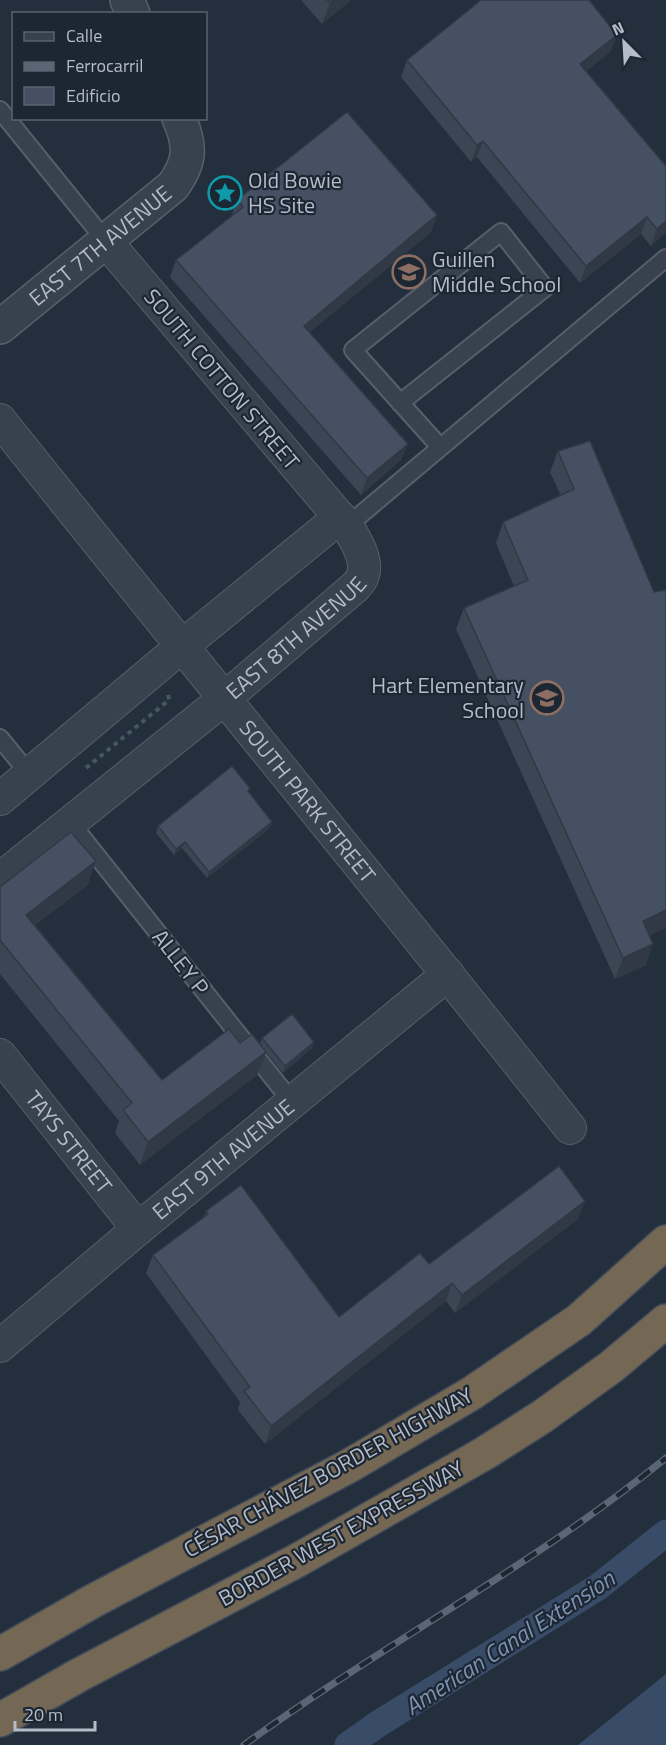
<svg xmlns="http://www.w3.org/2000/svg" width="666" height="1745" font-family="'Titillium Web',sans-serif">
	<style>
		.water { fill: #394c67 }
		.lines { fill: none; stroke-linecap: round; stroke-linejoin: round }
		.canal { stroke: #394c67; stroke-width: 27 }
		.service-casing { stroke: #565f6c; stroke-width: 20 }
		.minor-casing { stroke: #565f6c; stroke-width: 34 }
		.tertiary-casing { stroke: #565f6c; stroke-width: 36 }
		.motorway-casing { stroke: #434c59; stroke-width: 36 }
		.path { stroke: #44595c; stroke-width: 4; stroke-dasharray: 4.5 4.5; stroke-linecap: butt }
		.service { stroke: #38414e; stroke-width: 16 }
		.minor { stroke: #38414e; stroke-width: 32 }
		.tertiary { stroke: #38414e; stroke-width: 33 }
		.motorway { stroke: #746855; stroke-width: 33 }
		.rail-casing { stroke: #5a6575; stroke-width: 7 }
		.rail { stroke: #1d2633; stroke-width: 4.5; stroke-dasharray: 14; stroke-linecap: butt }
		.wall { fill: #3b4654 }
		.shaded-wall { fill: #303945 }
		.building { fill: #455162; stroke: #303945; stroke-width: 1.5 }
		.labels { text-anchor: middle; dominant-baseline: central; stroke-width: 4.5; stroke-linejoin: round; paint-order: stroke }
		.poi-label { font-size: 22px; fill: #b4bcc9; stroke: #1d2633; text-anchor: start }
		.street-label { font-size: 22px; fill: #b4bcc9; stroke: #1d2633 }
		.water-label { font-size: 24px; font-style: italic; fill: #7c92b1; stroke: #1d2633 }
	</style>
	<rect width="100%" height="100%" fill="#242f3e"/>
	<polygon class="water" points="666,1674 666,1745 578,1745"/>
	<g class="lines">
		<polyline class="canal" points="348,1745 378,1724 598,1587 666,1533"/>
		<g class="service-casing">
			<g id="service">
				<polyline points="0,110 105,240"/>
				<polyline points="400,403 545,288 501,232 353,350 440,447"/>
				<polyline points="347,526 666,258"/>
				<polyline points="0,738 30,775"/>
				<polyline points="70,822 292,1102"/>
			</g>
		</g>
		<g class="minor-casing">
			<g id="minor">
				<path id="s1" d="M 0,420 C 189,657 382,890 570,1128"/>
				<polyline points="0,799 181,647 340,517"/>
				<path id="s2" d="M 0,879 L 225,698 L 355,587 C 358,584 362,579 363,575 C 368,559 355,539 347,526 L 105,240"/>
				<path id="s3" d="M 0,1055 L 138,1229"/>
				<path id="s4" d="M 0,1346 L 138,1229 L 448,974"/>
			</g>
		</g>
		<g class="tertiary-casing">
			<g id="tertiary">
				<polyline points="127,0 133,14"/>
				<path id="s5" d="M 0,327 L 173,186 C 191,161 191,146 179,118"/>
			</g>
		</g>
		<g class="motorway-casing">
			<g id="motorway">
				<polyline points="0,1654 93,1601 349,1466 472,1393 579,1320 666,1242"/>
				<polyline points="0,1720 79,1675 298,1560 485,1453 543,1416 611,1367 666,1321"/>
			</g>
		</g>
		<polyline class="path" points="86,768 169,700 168,694"/>
		<use href="#service" class="service"/>
		<use href="#minor" class="minor"/>
		<use href="#tertiary" class="tertiary"/>
		<use href="#motorway" class="motorway"/>
		<g class="rail-casing">
			<path id="rail" d="M 244,1745 C 382,1645 534,1565 666,1458"/>
		</g>
		<use href="#rail" class="rail"/>
	</g>
	<g class="wall">
		<polygon points="301,0 351,0 322,24"/>
		<polygon points="617,35 610,52 586,71 666,166 666,232 651,246 641,234 580,283 477,157 471,162 401,77 407,60"/>
		<polygon points="237,200 437,215 431,232 310,332 401,460 361,495 170,277 176,260 231,217"/>
		<polygon points="590,441 649,935 646,965 615,979 456,629 464,608 514,586 496,543 503,522 561,496 550,472 558,451"/>
		<polygon points="249,792 272,822 270,828 207,878 182,848 174,855 156,833 158,826"/>
		<polygon points="88,885 35,925 162,1080 240,1043 260,1044 262,1038 314,1042 312,1048 283,1073 266,1052 257,1075 140,1165 115,1133 119,1121 0,974 0,887"/>
		<polygon points="206,1211 339,1317 429,1264 578,1219 455,1313 446,1301 265,1444 238,1410 240,1402 146,1273 153,1255 204,1218"/>
	</g>
	<g class="shaded-wall">
		<polygon points="334,0 351,0 322,24 330,3"/>
		<polygon points="617,35 610,52 574,81 580,64"/>
		<polygon points="483,141 477,157 471,162 477,145"/>
		<polygon points="437,215 431,232 298,342 304,326"/>
		<polygon points="647,217 641,234 580,283 586,266"/>
		<polygon points="666,221 666,232 651,246 657,229"/>
		<polygon points="408,444 401,460 361,495 367,478"/>
		<polygon points="272,822 270,828 207,878 209,872"/>
		<polygon points="185,842 182,848 174,855 176,849"/>
		<polygon points="96,861 88,885 18,938 26,915"/>
		<polygon points="666,910 666,928 635,942 643,921"/>
		<polygon points="653,944 646,965 615,979 623,958"/>
		<polygon points="314,1042 312,1048 283,1073 285,1066"/>
		<polygon points="266,1052 257,1075 140,1165 148,1142"/>
		<polygon points="585,1201 578,1219 455,1313 462,1295"/>
		<polygon points="452,1283 446,1301 265,1444 271,1426"/>
	</g>
	<g class="building">
		<polygon points="327,0 334,0 330,3"/>
		<polygon points="481,0 589,0 617,35 580,64 666,166 666,221 657,229 647,217 586,266 483,141 477,145 407,60"/>
		<polygon points="347,112 437,215 304,326 408,444 367,478 176,260 243,207 237,200"/>
		<polygon points="590,441 654,592 666,590 666,910 643,921 653,944 623,958 464,608 528,580 503,522 574,489 558,451"/>
		<polygon points="232,766 250,788 248,791 272,822 209,872 185,842 176,849 158,826"/>
		<polygon points="71,832 96,861 26,915 162,1080 229,1029 240,1043 252,1034 266,1052 148,1142 123,1110 132,1103 0,940 0,887"/>
		<polygon points="292,1014 314,1042 285,1066 262,1038"/>
		<polygon points="559,1166 585,1201 462,1295 452,1283 271,1426 244,1391 250,1387 153,1255 208,1214 206,1211 241,1185 339,1317 420,1253 429,1264"/>
	</g>
	<defs>
		<g id="sight-ring" transform="scale(1.725)"><circle r="9.5" fill="#1d2633" stroke="#0f9aa8" stroke-width="1.5"/><path d="M0-6L1.8-2.2L6-1.7L2.9 1.2L3.7 5.4L0 3.3L-3.7 5.4L-2.9 1.2L-6-1.7L-1.8-2.2Z" fill="#0f9aa8"/></g>
		<g id="school-ring" transform="scale(1.725)"><circle r="9.5" fill="#1d2633" stroke="#8d6e63" stroke-width="1.5"/><path d="M0-5L7-2L0 1L-7-2ZM-4 1L0 2.5L4 1V4Q0 6-4 4Z" fill="#8d6e63"/></g>
	</defs>
	<g fill-rule="evenodd">
		<use href="#sight-ring" x="225" y="193"/>
		<use href="#school-ring" x="409" y="272"/>
		<use href="#school-ring" x="547" y="698"/>
	</g>
	<g class="labels">
		<g class="poi-label">
			<text x="248" y="180">Old Bowie<tspan x="248" dy="25">HS Site</tspan></text>
			<text x="432" y="259">Guillen<tspan x="432" dy="25">Middle School</tspan></text>
			<text x="524" y="685" text-anchor="end">Hart Elementary<tspan x="524" dy="25">School</tspan></text>
		</g>
		<g class="street-label">
			<text stroke="none"><textPath href="#s5" startOffset="129">EAST 7TH AVENUE</textPath></text>
			<text transform="translate(222 379) rotate(50)">SOUTH COTTON STREET</text>
			<text stroke="none"><textPath href="#s2" startOffset="382">EAST 8TH AVENUE</textPath></text>
			<text stroke="none"><textPath href="#s1" startOffset="490">SOUTH PARK STREET</textPath></text>
			<text transform="translate(181 962) rotate(52)">ALLEY P</text>
			<text stroke="none"><textPath href="#s3" startOffset="111">TAYS STREET</textPath></text>
			<text stroke="none"><textPath href="#s4" startOffset="291">EAST 9TH AVENUE</textPath></text>
			<text transform="translate(328 1472) rotate(-29)">CÉSAR CHÁVEZ BORDER HIGHWAY</text>
			<text transform="translate(341 1533) rotate(-29)">BORDER WEST EXPRESSWAY</text>
		</g>
		<g class="water-label">
			<text transform="translate(509 1642) rotate(-33)">American Canal Extension</text>
		</g>
	</g>
	<rect x="12" y="12" width="195" height="108" fill="#1d2633" stroke="#59626f" stroke-width="1.5"/>
	<rect x="24" y="32" width="30" height="9" fill="#38414e" stroke="#59626f" stroke-width="1.5"/>
	<text x="66" y="42" font-size="18" fill="#b4bcc9">Calle</text>
	<rect x="24" y="62" width="30" height="9" fill="#5a6575" stroke="#59626f" stroke-width="1.5"/>
	<text x="66" y="72" font-size="18" fill="#b4bcc9">Ferrocarril</text>
	<rect x="24" y="87" width="30" height="18" fill="#455162" stroke="#59626f" stroke-width="1.5"/>
	<text x="66" y="102" font-size="18" fill="#b4bcc9">Edificio</text>
	<g transform="translate(624 42) rotate(336)" stroke="#1d2633" stroke-width="4.5" paint-order="stroke">
	<path d="M0-4.5L10 22L0 15L-10 22Z" fill="#b4bcc9"/>
	<text y="-9" font-size="16" font-weight="bold" text-anchor="middle" fill="#b4bcc9">N</text>
	</g>
	<path d="M15 1721v9h80v-9" fill="none" stroke="#b4bcc9" stroke-width="3"/>
	<text x="24" y="1721" font-size="18" fill="#b4bcc9" stroke="#1d2633" stroke-width="4.5" paint-order="stroke">20 m</text>
</svg>
